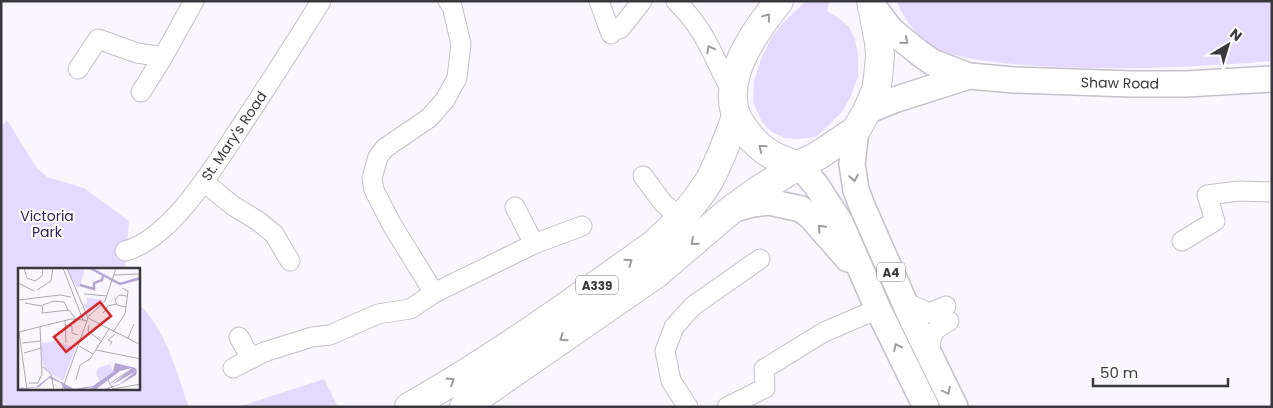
<svg xmlns="http://www.w3.org/2000/svg" width="1273" height="408" font-family="Poppins,sans-serif">
	<style>
		.green { fill: #e4d9fe }
		.lines { fill: none; stroke-linecap: round; stroke-linejoin: round }
		.minor-casing { stroke: #c3c0c9; stroke-width: 21 }
		.major-casing { stroke: #c3c0c9; stroke-width: 28 }
		.highway-casing { stroke: #c3c0c9; stroke-width: 30 }
		.minor { stroke: #fff; stroke-width: 19 }
		.major { stroke: #fff; stroke-width: 25 }
		.highway { stroke: #fff; stroke-width: 28 }
		.oneway { stroke: #9c9c9e }
		.labels { text-anchor: middle; dominant-baseline: central; stroke-width: 4; stroke-linejoin: round; paint-order: stroke }
		.shield { fill: #fff; stroke: #747476; stroke-width: 1 }
		.shield-label { font-size: 12px; font-weight: bold; fill: #39383c }
		.street-label { font-size: 14px; fill: #39383c; stroke: #fff }
		.park-label { font-size: 14px; fill: #372058; stroke: #fff }
		.inset-river { fill: none; stroke: #b5a6d5; stroke-width: 2.5 }
		.inset-road { fill: none; stroke: #acaab0; stroke-width: 1 }
		.view { fill: #d62828; fill-opacity: 0.15; stroke: #d62828; stroke-width: 2.5 }
		.inset-edge { fill: none; stroke: #39383c; stroke-width: 2.5 }
	</style>
	<rect width="100%" height="100%" fill="#f9f6fe"/>
	<g class="green">
		<polygon points="806,1 829,1 827,11 840,19 849,27 855,39 858,55 858,76 851,96 842,112 816,137 798,139 785,138 772,132 762,122 753,102 754,81 761,59 772,37 783,23"/>
		<path d="M 897,1 L 1272,1 L 1272,61 C 1240,64 1208,65 1177,67 C 1122,69 1067,69 1013,64 C 988,61 962,60 938,49 C 921,41 903,19 897,1 Z"/>
		<path d="M 7,120 L 36,167 L 47,177 L 84,188 L 129,221 L 125,269 L 19,269 L 19,389 L 139,389 L 139,304 C 167,331 176,372 189,407 L 1,407 L 1,128 Z"/>
		<polygon points="324,379 338,407 238,407"/>
	</g>
	<g class="lines">
		<g class="minor-casing">
			<g id="minor">
				<polyline points="599,1 611,34"/>
				<path d="M 676,1 C 689,14 701,30 709,46 C 717,61 723,77 732,92"/>
				<polyline points="620,29 642,1"/>
				<polyline points="78,69 98,39 137,53 163,57"/>
				<polyline points="141,92 163,57 194,1"/>
				<polyline points="643,176 663,203 681,218"/>
				<polyline points="204,182 232,205 258,221 274,234 290,261"/>
				<polyline points="515,207 534,244 582,226"/>
				<polyline points="1182,241 1215,221 1207,195 1239,191 1272,192"/>
				<path d="M 125,251 C 175,238 221,155 249,114 C 273,77 298,39 321,1"/>
				<polyline points="434,293 392,225 374,190 372,178 378,157 385,148 429,118 445,100 457,78 461,44 452,6 448,1"/>
				<polyline points="905,302 929,313 946,306"/>
				<polyline points="239,337 251,359"/>
				<path d="M 929,354 C 932,333 930,332 949,321"/>
				<polyline points="233,368 264,352 312,337 330,335 378,314 410,309 434,293 534,244"/>
				<polyline points="688,407 671,381 665,351 674,327 693,306 760,259"/>
				<polyline points="727,407 765,388 764,369 824,332 878,309"/>
			</g>
		</g>
		<g class="major-casing">
			<g id="major">
				<polyline points="872,5 891,30 918,52 932,62 969,76 1014,80 1131,84 1186,84 1272,79"/>
				<polyline points="867,111 894,100 969,76"/>
				<polyline points="856,130 852,164 856,190 862,206 912,319 955,407"/>
				<polyline points="799,165 816,185 840,222 878,309 926,407"/>
				<polyline points="731,210 753,204 769,202 801,209 811,217 848,259"/>
			</g>
		</g>
		<g class="highway-casing">
			<g id="highway">
				<path d="M 779,1 C 756,30 722,75 736,115 C 738,120 742,126 746,131 C 758,149 777,160 799,165"/>
				<path d="M 409,407 C 494,359 574,301 653,245 C 675,226 694,205 709,181 C 720,161 728,138 736,117"/>
				<polyline points="464,407 656,274 731,210 754,193 799,165 819,155 856,130 867,111 876,90 878,78 880,56 879,42 871,1"/>
			</g>
		</g>
		<use href="#minor" class="minor"/>
		<use href="#major" class="major"/>
		<use href="#highway" class="highway"/>
	</g>
	<defs><path id="oneway-chevron" d="M-2-3.5L2.5 0L-2 3.5" fill="none" stroke-width="1.6" stroke-linecap="round" stroke-linejoin="round" transform="scale(1.25)"/></defs>
	<g class="oneway">
		<use href="#oneway-chevron" transform="translate(767 17) rotate(-53)"/>
		<use href="#oneway-chevron" transform="translate(905 41) rotate(40)"/>
		<use href="#oneway-chevron" transform="translate(710 49) rotate(-117)"/>
		<use href="#oneway-chevron" transform="translate(762 148) rotate(-141)"/>
		<use href="#oneway-chevron" transform="translate(854 178) rotate(81)"/>
		<use href="#oneway-chevron" transform="translate(821 228) rotate(-133)"/>
		<use href="#oneway-chevron" transform="translate(694 242) rotate(139)"/>
		<use href="#oneway-chevron" transform="translate(629 262) rotate(-35)"/>
		<use href="#oneway-chevron" transform="translate(563 338) rotate(145)"/>
		<use href="#oneway-chevron" transform="translate(897 347) rotate(-116)"/>
		<use href="#oneway-chevron" transform="translate(451 381) rotate(-32)"/>
		<use href="#oneway-chevron" transform="translate(947 391) rotate(64)"/>
	</g>
	<g class="labels">
		<g class="shield">
			<rect x="877" y="262.5" width="28" height="19" rx="4"/>
			<rect x="576" y="275.5" width="42" height="19" rx="4"/>
		</g>
		<g class="shield-label">
			<text x="891" y="272">A4</text>
			<text x="597" y="285">A339</text>
		</g>
		<g class="street-label">
			<text transform="translate(1120 83) rotate(1)">Shaw Road</text>
			<text transform="translate(234 136) rotate(-56)">St. Mary's Road</text>
		</g>
		<g class="park-label">
			<text x="47" y="216">Victoria<tspan x="47" dy="16">Park</tspan></text>
		</g>
	</g>
	<g transform="translate(18 268)">
		<rect width="122" height="122" fill="#f9f6fe"/>
		<path d="M 49,0 L 67,0 L 62,19 L 58,18 ZM 69,30 L 80,31 L 86,32 L 71,45 L 65,36 L 69,36 ZM 40,73 L 55,79 L 60,74 L 45,113 L 26,100 L 23,85 L 23,75 ZM 92,96 L 95,104 L 82,113 L 78,106 L 80,100 Z" fill="#e4d9fe"/>
		<path d="M 97,95 L 122,101 L 117,100 L 119,103 L 118,107 L 101,117 L 87,122 L 83,122 L 102,116 L 118,103 L 94,117 L 114,100 L 102,103 L 77,122 L 69,122 L 76,119 L 60,122 L 47,122 L 43,115 L 31,110 L 21,119 L 0,122 L 4,119 L 0,116 L 5,120 L 18,119 L 32,108 L 56,121 L 75,118 L 95,104 Z" fill="#b5a6d5"/>
		<path class="inset-river" d="M 72,0 L 102,16 L 123,10M 62,17 L 76,21 L 76,15 L 84,12 L 85,8"/>
		<path class="inset-road" d="M 6,0 L 9,10 L 17,13 L 24,8 L 25,0M 45,0 L 65,52 L 69,53M 96,7 L 123,6M 0,15 L 16,23M 19,22 L 33,13 L 35,0M 66,26 L 89,28M 0,32 L 42,27 L 53,29M 7,35 L 24,38M 108,39 L 99,37 L 97,32 L 101,27 L 109,28M 24,45 L 51,42 L 59,53M 24,45 L 25,37 L 36,33 L 46,34 L 50,42M 85,45 L 90,38 L 98,36M 70,49 L 87,33 L 98,0M 70,50 L 123,77M 47,52 L 48,75M 47,57 L 54,58 L 54,65 L 60,67M 71,57 L 70,63 L 84,74M 1,64 L 53,51 L 65,52M 1,64 L 9,122M 95,64 L 107,46 L 110,23 L 104,20M 110,70 L 116,56M 4,75 L 23,73M 92,77 L 94,74 L 90,72 L 97,66M 61,78 L 75,86M 78,82 L 123,91M 6,85 L 23,80M 25,99 L 33,106 L 36,122M 58,112 L 62,97 L 72,91 L 91,61M 90,112 L 95,121 L 123,116M 11,115 L 20,115 L 24,106 L 22,59M 93,115 L 109,104M 44,122 L 70,50 L 49,0"/>
		<path class="view" d="M 82,34 L 93,48 L 48,84 L 36,69 Z"/>
		<rect width="122" height="122" class="inset-edge"/>
	</g>
	<rect width="1273" height="408" fill="none" stroke="#39383c" stroke-width="5"/>
	<g transform="translate(1228 45) rotate(38)" stroke="#ffffff" stroke-width="4" paint-order="stroke">
	<path d="M0-4L9 19L0 12L-9 19Z" fill="#39383c"/>
	<text y="-8" font-size="14" font-weight="bold" text-anchor="middle" fill="#39383c">N</text>
	</g>
	<path d="M1093 378v8h135v-8" fill="none" stroke="#39383c" stroke-width="2.5"/>
	<text x="1100" y="378" font-size="15" fill="#39383c" stroke="#ffffff" stroke-width="4" paint-order="stroke">50 m</text>
</svg>
